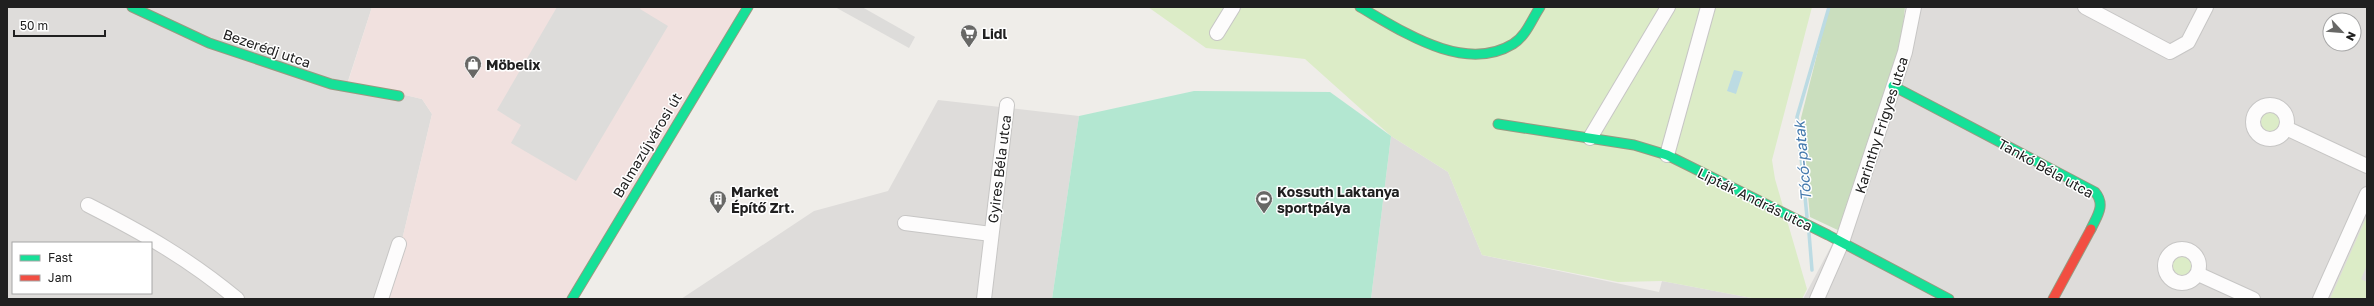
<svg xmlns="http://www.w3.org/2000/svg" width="2374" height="306" font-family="'Golos Text',sans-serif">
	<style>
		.residential { fill: #dedcda; fill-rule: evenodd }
		.commercial { fill: #f1e1df }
		.religious { fill: #dddcda }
		.grass { fill: #dcecc7 }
		.forest { fill: #cadebe }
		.pitch { fill: #b3e7d1 }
		.water { fill: #bcdbe3 }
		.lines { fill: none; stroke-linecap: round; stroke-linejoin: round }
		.stream { stroke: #bcdbe3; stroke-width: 3.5 }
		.street-casing { stroke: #c7c6c5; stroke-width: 16 }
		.fast-casing { stroke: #989980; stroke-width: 11 }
		.jam-casing { stroke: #989980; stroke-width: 11 }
		.street { stroke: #fdfcfc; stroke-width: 14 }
		.fast { stroke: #16e098; stroke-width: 9 }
		.jam { stroke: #f24e42; stroke-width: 9 }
		.labels { text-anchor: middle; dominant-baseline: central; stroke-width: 3; stroke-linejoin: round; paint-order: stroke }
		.poi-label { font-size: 14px; font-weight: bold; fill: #202020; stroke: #fff; text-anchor: start }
		.street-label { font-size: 14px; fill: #202020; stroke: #fff }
		.water-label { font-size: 15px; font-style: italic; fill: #457aad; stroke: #fff }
	</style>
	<rect width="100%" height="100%" fill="#efede9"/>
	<g class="residential">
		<path d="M 7,7 L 372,7 L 348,81 L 422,99 L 432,114 L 388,299 L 7,299 ZM 13,243 L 151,243 L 151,293 L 13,293 Z"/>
		<path d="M 1913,7 L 2367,7 L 2367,299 L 1803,299 L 1861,190 ZM 2330,20 L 2354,20 L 2354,44 L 2330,44 Z"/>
		<polygon points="938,100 1079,116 1052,299 681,299 814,211 888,191"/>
		<polygon points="1391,136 1448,172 1482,255 1659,292 1662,281 1757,299 1371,299"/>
	</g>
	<polygon class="commercial" points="372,7 754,7 575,299 388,299 432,114 422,99 348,82"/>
	<g class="religious">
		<polygon points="557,7 641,7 640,9 668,26 576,181 511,143 521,125 497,110"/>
		<polygon points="835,7 862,7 915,37 909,48"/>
	</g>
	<g class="grass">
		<polygon points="1148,7 1812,7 1772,160 1775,179 1807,289 1802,299 1757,299 1662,281 1618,282 1482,255 1448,172 1391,136 1305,59 1206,48"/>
		<circle cx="2271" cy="122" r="10"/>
		<polygon points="2367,216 2367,265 2361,279 2367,282 2367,299 2330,299"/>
		<circle cx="2182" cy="266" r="10"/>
	</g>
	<polygon class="forest" points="1829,7 1905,7 1900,57 1842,232 1810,217 1801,118"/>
	<polygon class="pitch" points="1194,91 1330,92 1391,136 1371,299 1052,299 1079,116"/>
	<polygon class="water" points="1734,70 1743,72 1736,94 1727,91"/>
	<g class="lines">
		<g class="stream">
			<polyline points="1807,217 1797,117 1829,7"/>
			<polyline points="1809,233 1812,270"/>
		</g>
		<g class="street-casing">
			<g id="street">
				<polyline points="2085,7 2170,52 2188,42 2206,7"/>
				<polyline points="1217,33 1233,7"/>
				<circle cx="2270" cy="122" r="17"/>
				<polyline points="2286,128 2367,166"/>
				<polyline points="1590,138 1668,7"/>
				<polyline points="1667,155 1708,7"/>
				<path d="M 88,205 C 143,233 189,259 237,299"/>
				<polyline points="905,223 991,234"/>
				<circle cx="2182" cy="266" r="17"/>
				<polyline points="2198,274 2253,299"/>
				<polyline points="381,299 399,244"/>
				<polyline points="984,299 1007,105"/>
				<polyline points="1817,299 1842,242 1905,52 1914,7"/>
				<polyline points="2320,299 2367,194"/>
			</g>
		</g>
		<g class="fast-casing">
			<g id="fast">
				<polyline points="132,7 209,43 331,84 399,96"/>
				<path d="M 1360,7 C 1402,31 1464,74 1513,44 C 1526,36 1532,19 1540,7"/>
				<path d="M 1893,86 L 2095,192 C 2106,205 2097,216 2091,229"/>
				<polyline points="1498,124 1634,145 1667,155 1828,235 1949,299"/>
				<polyline points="572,299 748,7"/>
			</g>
		</g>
		<g class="jam-casing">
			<polyline id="jam" points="2053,299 2091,229"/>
		</g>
		<use href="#street" class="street"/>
		<use href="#fast" class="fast"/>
		<use href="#jam" class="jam"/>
	</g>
	<defs>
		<g id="supermarket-pin" transform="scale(0.9)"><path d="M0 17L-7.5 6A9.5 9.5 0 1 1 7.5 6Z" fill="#686866" stroke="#fff"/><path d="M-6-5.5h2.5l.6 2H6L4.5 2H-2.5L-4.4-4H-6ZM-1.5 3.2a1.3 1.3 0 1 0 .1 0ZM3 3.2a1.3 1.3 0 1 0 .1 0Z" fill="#fff"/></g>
		<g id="shop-pin" transform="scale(0.9)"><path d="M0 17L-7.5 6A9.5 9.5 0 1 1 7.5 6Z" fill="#686866" stroke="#fff"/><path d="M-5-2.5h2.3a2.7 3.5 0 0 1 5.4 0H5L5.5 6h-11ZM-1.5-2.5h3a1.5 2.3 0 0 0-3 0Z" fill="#fff"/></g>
		<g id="building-pin" transform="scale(0.9)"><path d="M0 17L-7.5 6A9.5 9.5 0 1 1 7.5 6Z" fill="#686866" stroke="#fff"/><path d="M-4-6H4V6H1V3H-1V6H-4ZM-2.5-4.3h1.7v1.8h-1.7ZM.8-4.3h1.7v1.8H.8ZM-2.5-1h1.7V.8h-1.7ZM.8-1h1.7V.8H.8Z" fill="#fff"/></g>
		<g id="stadium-pin" transform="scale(0.9)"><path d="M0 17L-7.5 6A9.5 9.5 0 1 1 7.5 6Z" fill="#686866" stroke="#fff"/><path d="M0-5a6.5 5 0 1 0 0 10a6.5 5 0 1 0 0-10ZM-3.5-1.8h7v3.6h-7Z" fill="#fff"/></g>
	</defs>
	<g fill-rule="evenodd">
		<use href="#supermarket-pin" x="969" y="33"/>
		<use href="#shop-pin" x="473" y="64"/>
		<use href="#building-pin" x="718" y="199"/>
		<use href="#stadium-pin" x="1264" y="199"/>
	</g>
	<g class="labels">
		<g class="poi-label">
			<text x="982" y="33">Lidl</text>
			<text x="486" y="64">Möbelix</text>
			<text x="731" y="191">Market<tspan x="731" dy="16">Építő Zrt.</tspan></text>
			<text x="1277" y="191">Kossuth Laktanya<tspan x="1277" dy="16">sportpálya</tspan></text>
		</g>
		<g class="street-label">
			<text transform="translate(267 48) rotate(19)">Bezerédj utca</text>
			<text transform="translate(1881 125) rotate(-72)">Karinthy Frigyes utca</text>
			<text transform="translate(647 145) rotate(-59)">Balmazújvárosi út</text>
			<text transform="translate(2046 168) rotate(29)">Tankó Béla utca</text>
			<text transform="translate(999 169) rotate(-83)">Gyires Béla utca</text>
			<text transform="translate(1755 199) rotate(26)">Lipták András utca</text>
		</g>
		<g class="water-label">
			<text transform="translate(1802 161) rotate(-95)">Tócó-patak</text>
		</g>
	</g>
	<rect width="2374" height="306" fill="none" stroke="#202020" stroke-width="16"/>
	<rect x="12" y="242" width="140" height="52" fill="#ffffff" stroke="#a6a6a6"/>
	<rect x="20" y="255" width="20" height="6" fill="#16e098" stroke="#a6a6a6"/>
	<text x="48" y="262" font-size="12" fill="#202020">Fast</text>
	<rect x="20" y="275" width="20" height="6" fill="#f24e42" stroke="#a6a6a6"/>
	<text x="48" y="282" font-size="12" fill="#202020">Jam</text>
	<g transform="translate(2342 32) rotate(116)"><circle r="19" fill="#ffffff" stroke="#a6a6a6"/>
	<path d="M0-3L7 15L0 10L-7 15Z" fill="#686866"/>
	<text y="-6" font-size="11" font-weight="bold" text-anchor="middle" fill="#202020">N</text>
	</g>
	<path d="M14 30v6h91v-6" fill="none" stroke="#202020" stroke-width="2"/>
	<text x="20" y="30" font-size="12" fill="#202020" stroke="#ffffff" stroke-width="3" paint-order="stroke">50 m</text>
</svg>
